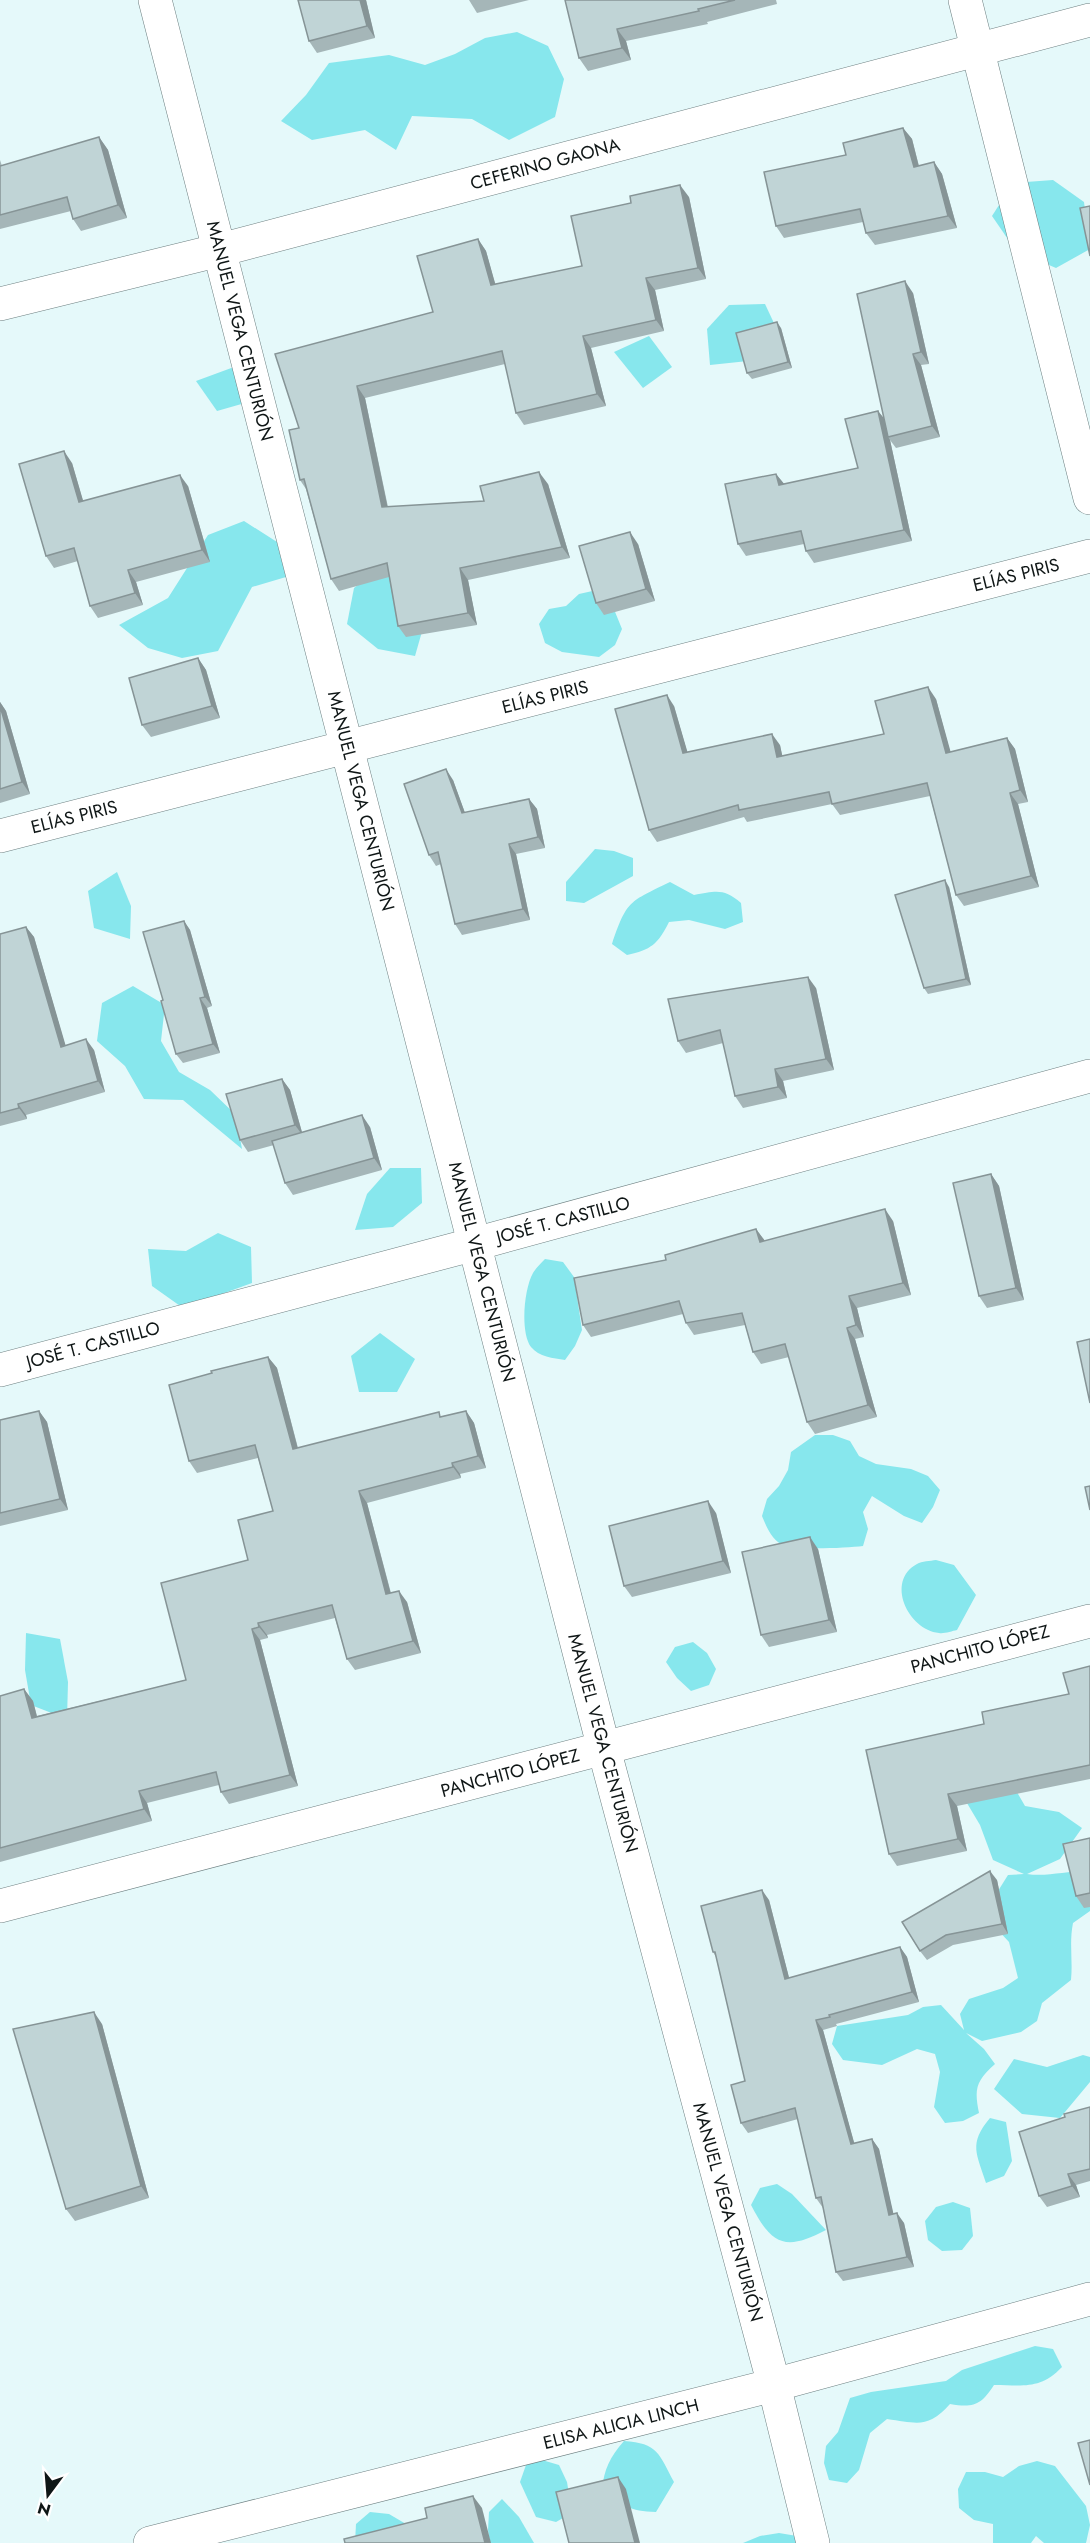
<svg xmlns="http://www.w3.org/2000/svg" width="1090" height="2543" font-family="Jost,sans-serif">
	<style>
		.green { fill: #87e7ed }
		.lines { fill: none; stroke-linecap: round; stroke-linejoin: round }
		.street-casing { stroke: #6e8082; stroke-width: 34 }
		.street { stroke: #fff; stroke-width: 33 }
		.wall { fill: #a5b6b8 }
		.shaded-wall { fill: #869496 }
		.building { fill: #c0d4d6; stroke: #869496; stroke-width: 1.5 }
		.labels { text-anchor: middle; dominant-baseline: central; stroke-width: 4.5; stroke-linejoin: round; paint-order: stroke }
		.street-label { font-size: 18px; fill: #0f1616; stroke: #fff }
	</style>
	<rect width="100%" height="100%" fill="#e5f9fa"/>
	<g class="green">
		<polygon points="517,32 548,46 564,79 555,117 509,140 472,119 412,116 396,150 365,130 312,140 281,121 306,95 329,63 389,55 425,65 455,54 485,38"/>
		<polygon points="1053,180 1084,202 1090,249 1056,268 1016,251 992,216 1013,183"/>
		<polygon points="765,304 780,336 748,361 710,365 707,329 729,305"/>
		<polygon points="649,336 672,367 643,388 614,352"/>
		<polygon points="234,367 252,401 217,411 196,381"/>
		<polygon points="244,521 277,542 286,577 252,587 218,651 182,658 148,648 119,625 168,598 208,535"/>
		<polygon points="382,566 425,621 415,656 378,649 347,624 354,588"/>
		<polygon points="597,590 611,602 622,629 615,645 599,657 562,652 545,643 539,624 549,609 566,606 579,594"/>
		<polygon points="595,849 614,851 633,858 633,876 584,903 566,901 566,882"/>
		<polygon points="117,872 131,906 130,939 94,928 88,891"/>
		<path d="M 670,882 L 694,895 C 716,891 724,888 741,903 L 743,922 L 725,929 L 689,920 L 669,922 C 658,944 651,950 627,955 L 612,944 C 627,900 629,902 670,882 Z"/>
		<polygon points="133,986 165,1005 161,1041 179,1072 210,1090 236,1115 242,1149 183,1100 144,1099 125,1066 97,1041 102,1003"/>
		<polygon points="390,1168 421,1168 422,1203 393,1227 355,1230 367,1194"/>
		<polygon points="218,1233 251,1247 252,1283 183,1308 152,1286 148,1249 186,1251"/>
		<path d="M 545,1259 L 563,1262 L 574,1277 L 582,1330 L 575,1346 L 565,1360 C 553,1358 539,1357 531,1347 C 520,1332 524,1289 533,1273 C 536,1268 541,1263 545,1259 Z"/>
		<polygon points="380,1333 415,1359 397,1392 359,1392 351,1356"/>
		<path d="M 815,1435 L 833,1435 L 850,1441 L 859,1456 L 876,1464 L 911,1469 L 928,1476 L 940,1490 L 933,1507 L 922,1523 L 904,1516 L 872,1496 L 863,1512 L 868,1529 L 863,1546 C 847,1548 800,1550 785,1546 C 772,1541 767,1528 762,1516 L 767,1499 L 779,1486 L 788,1470 L 791,1452 Z"/>
		<path d="M 936,1560 L 954,1565 L 976,1595 L 957,1630 C 952,1631 944,1634 939,1633 C 908,1630 885,1581 917,1564 C 922,1561 930,1561 936,1560 Z"/>
		<polygon points="26,1633 60,1639 68,1682 67,1719 31,1705 25,1670"/>
		<polygon points="693,1642 707,1653 716,1669 709,1685 691,1691 677,1678 666,1662 675,1647"/>
		<path d="M 1007,1775 L 1025,1806 L 1059,1812 L 1082,1828 L 1060,1859 L 1027,1874 C 1046,1877 1066,1871 1086,1871 L 1090,1866 L 1090,1911 L 1073,1923 C 1069,1943 1073,1960 1071,1980 L 1042,2003 L 1037,2021 L 1021,2032 L 982,2041 L 966,2033 L 984,2049 L 995,2064 C 976,2081 974,2089 979,2113 L 963,2121 L 945,2123 L 934,2107 L 940,2072 L 935,2054 L 917,2049 L 882,2065 L 843,2060 L 832,2044 L 837,2026 L 908,2015 L 923,2007 L 941,2005 L 964,2030 L 960,2014 L 969,1999 L 1003,1988 L 1018,1978 L 1009,1942 L 996,1928 L 998,1891 L 1008,1875 L 1024,1874 L 993,1860 L 980,1825 L 961,1793 Z"/>
		<polygon points="1083,2055 1090,2057 1090,2082 1060,2118 1022,2114 994,2089 1014,2059 1047,2067"/>
		<path d="M 990,2118 L 1006,2122 L 1012,2161 L 1004,2176 L 986,2183 C 977,2154 968,2144 990,2118 Z"/>
		<path d="M 777,2184 L 792,2194 L 826,2230 C 786,2251 772,2246 751,2205 L 760,2188 Z"/>
		<polygon points="953,2202 970,2208 973,2236 962,2250 942,2251 928,2240 925,2221 936,2207"/>
		<path d="M 1035,2346 L 1053,2349 L 1062,2367 C 1040,2390 1023,2385 994,2385 C 981,2405 974,2408 950,2404 C 928,2429 917,2423 887,2419 L 870,2433 L 859,2470 L 847,2483 L 829,2480 L 824,2463 L 826,2446 L 838,2432 L 850,2398 L 871,2392 L 946,2381 L 962,2370 Z"/>
		<path d="M 624,2441 C 658,2443 659,2454 674,2482 L 656,2512 C 630,2511 621,2506 602,2490 C 604,2469 610,2457 624,2441 Z"/>
		<polygon points="542,2460 559,2465 567,2482 572,2513 556,2522 536,2517 520,2482 526,2465"/>
		<polygon points="1037,2461 1055,2466 1086,2506 1090,2525 1086,2543 1044,2543 1036,2536 1031,2543 993,2543 993,2524 974,2520 959,2508 958,2489 966,2472 985,2472 1003,2477 1019,2466"/>
		<polygon points="502,2499 519,2517 534,2543 490,2543 488,2530 489,2512"/>
		<polygon points="370,2512 389,2514 406,2524 355,2543 356,2524"/>
		<polygon points="779,2533 797,2536 801,2543 743,2543 760,2536"/>
	</g>
	<g class="lines">
		<g class="street-casing">
			<g id="street">
				<polyline points="155,0 604,1749 774,2385 813,2543"/>
				<polyline points="965,0 1090,498"/>
				<polyline points="0,304 220,250 1090,20"/>
				<polyline points="0,836 1090,556"/>
				<polyline points="0,1370 475,1244 1090,1076"/>
				<polyline points="0,1906 1090,1621"/>
				<polyline points="150,2543 774,2385 1090,2299"/>
			</g>
		</g>
		<use href="#street" class="street"/>
	</g>
	<g class="wall">
		<polygon points="366,0 375,38 317,53 309,41"/>
		<polygon points="469,0 529,0 477,13"/>
		<polygon points="565,0 776,0 777,4 707,22 708,24 626,41 631,60 588,71 579,58"/>
		<polygon points="903,128 912,139 919,166 934,162 942,174 957,228 875,245 866,233 863,222 784,238 776,226 846,155"/>
		<polygon points="99,137 108,150 127,218 81,231 73,219 71,211 0,229 0,160 2,166"/>
		<polygon points="689,197 706,279 655,290 664,331 591,348 606,406 524,425 516,413 505,364 365,398 388,507 484,501 548,484 570,558 468,580 477,625 406,637 398,626 389,577 339,591 331,579 306,489 300,480 299,428 433,312 478,239 486,251 495,284 582,266"/>
		<polygon points="913,293 929,364 921,365 940,437 896,448 890,440 912,541 814,563 806,551 804,544 746,556 738,544 776,474 784,484 858,468 878,411 884,419"/>
		<polygon points="781,328 792,368 752,379 747,373"/>
		<polygon points="72,463 83,501 188,486 210,562 136,582 143,605 98,618 90,606 78,561 54,568 46,556"/>
		<polygon points="638,544 655,601 604,615 596,603"/>
		<polygon points="198,658 206,670 220,718 151,737 142,725"/>
		<polygon points="936,699 950,752 1007,738 1015,749 1028,802 1018,804 1039,887 964,906 956,895 930,796 840,815 832,804 747,822 744,817 657,842 649,830 674,706 687,752 780,745 782,756 884,734"/>
		<polygon points="0,702 6,711 30,794 0,803"/>
		<polygon points="453,780 465,813 529,799 537,809 545,848 516,854 530,920 462,935 455,924 441,864 436,866 429,855"/>
		<polygon points="949,887 971,985 928,994 924,988"/>
		<polygon points="184,921 190,930 212,1006 207,1008 220,1053 183,1063 176,1054 163,1000"/>
		<polygon points="26,927 34,937 65,1045 94,1050 105,1092 26,1115 27,1119 0,1126 0,934"/>
		<polygon points="816,988 834,1070 783,1081 787,1098 743,1108 735,1096 723,1043 686,1053 678,1041"/>
		<polygon points="282,1079 290,1090 302,1132 370,1127 382,1170 293,1195 285,1183 274,1145 248,1152 240,1140"/>
		<polygon points="991,1174 999,1186 1024,1300 987,1308 979,1296"/>
		<polygon points="893,1221 911,1295 857,1308 864,1337 855,1339 877,1417 815,1434 807,1422 789,1357 761,1364 753,1352 745,1325 694,1335 686,1323 683,1314 591,1337 583,1325 666,1260 756,1229 765,1241"/>
		<polygon points="268,1357 277,1368 298,1448 466,1411 474,1423 486,1468 460,1474 461,1478 367,1503 391,1593 407,1602 421,1653 355,1670 347,1659 335,1618 267,1635 268,1638 260,1640 298,1786 229,1804 221,1792 219,1785 147,1803 152,1821 0,1862 0,1696 24,1689 33,1701 37,1716 186,1680 273,1511 258,1458 197,1473 189,1461 212,1373"/>
		<polygon points="39,1411 47,1422 68,1510 0,1526 0,1420"/>
		<polygon points="716,1513 731,1573 632,1597 624,1586"/>
		<polygon points="818,1549 837,1632 769,1647 761,1635"/>
		<polygon points="1090,1666 1090,1779 957,1806 967,1851 897,1866 889,1854 984,1724 1069,1694"/>
		<polygon points="1090,1838 1090,1907 1084,1908 1076,1896"/>
		<polygon points="997,1880 1008,1934 953,1945 927,1960 920,1951"/>
		<polygon points="769,1900 789,1978 900,1947 907,1957 919,2002 836,2024 837,2026 823,2030 854,2143 872,2139 879,2149 893,2214 904,2223 914,2267 843,2281 836,2272 823,2208 816,2198 798,2119 748,2133 741,2123 745,2081 716,1957 713,1952"/>
		<polygon points="102,2024 149,2198 75,2221 66,2209"/>
		<polygon points="1090,2107 1090,2181 1076,2185 1080,2197 1047,2207 1039,2196 1065,2117"/>
	</g>
	<g class="shaded-wall">
		<polygon points="360,0 366,0 375,38 367,26"/>
		<polygon points="617,29 626,41 631,60 622,48"/>
		<polygon points="903,128 912,139 922,179 914,167"/>
		<polygon points="99,137 108,150 127,218 118,205"/>
		<polygon points="934,162 942,174 957,228 948,216"/>
		<polygon points="680,185 689,197 706,279 698,268"/>
		<polygon points="478,239 486,251 499,297 491,285"/>
		<polygon points="646,278 655,290 664,331 656,320"/>
		<polygon points="905,281 913,293 929,364 921,352"/>
		<polygon points="777,322 781,328 792,368 788,362"/>
		<polygon points="583,336 591,348 606,406 597,394"/>
		<polygon points="913,354 921,365 940,437 932,426"/>
		<polygon points="357,386 365,398 390,519 382,507"/>
		<polygon points="878,411 887,422 888,437 890,440 912,541 904,530"/>
		<polygon points="64,451 72,463 87,514 79,502"/>
		<polygon points="539,472 548,484 570,558 562,547"/>
		<polygon points="776,474 785,485 779,485"/>
		<polygon points="180,475 188,486 210,562 202,550"/>
		<polygon points="630,532 638,544 655,601 646,589"/>
		<polygon points="460,568 468,580 477,625 468,613"/>
		<polygon points="128,570 136,582 143,605 135,593"/>
		<polygon points="198,658 206,670 220,718 212,706"/>
		<polygon points="928,687 936,699 954,764 946,753"/>
		<polygon points="667,695 674,706 691,764 683,753"/>
		<polygon points="0,702 6,711 30,794 22,782 0,706"/>
		<polygon points="772,734 780,745 785,768 777,757"/>
		<polygon points="1007,738 1015,749 1028,802 1020,790"/>
		<polygon points="446,769 453,780 469,824 462,813"/>
		<polygon points="1010,793 1018,804 1039,887 1031,876"/>
		<polygon points="529,799 537,809 545,848 538,837"/>
		<polygon points="509,844 516,854 530,920 523,909"/>
		<polygon points="945,880 949,887 971,985 966,979"/>
		<polygon points="184,921 190,930 212,1006 205,997"/>
		<polygon points="26,927 34,937 69,1057 61,1047"/>
		<polygon points="808,977 816,988 834,1070 826,1059"/>
		<polygon points="200,998 207,1008 220,1053 213,1044"/>
		<polygon points="86,1039 94,1050 105,1092 98,1081"/>
		<polygon points="775,1069 783,1081 787,1098 778,1087"/>
		<polygon points="282,1079 290,1090 303,1136 295,1125"/>
		<polygon points="18,1104 26,1115 27,1119 19,1108"/>
		<polygon points="362,1115 370,1127 382,1170 374,1158"/>
		<polygon points="991,1174 999,1186 1024,1300 1016,1288"/>
		<polygon points="885,1209 893,1221 911,1295 903,1283"/>
		<polygon points="756,1229 765,1241 760,1242"/>
		<polygon points="849,1296 857,1308 864,1337 856,1325"/>
		<polygon points="847,1328 855,1339 877,1417 868,1405"/>
		<polygon points="268,1357 277,1368 301,1461 293,1449"/>
		<polygon points="39,1411 47,1422 68,1510 60,1499"/>
		<polygon points="466,1411 474,1423 486,1468 478,1456"/>
		<polygon points="452,1463 460,1474 461,1478 453,1467"/>
		<polygon points="359,1491 367,1503 394,1606 386,1594"/>
		<polygon points="708,1501 716,1513 731,1573 723,1561"/>
		<polygon points="810,1537 818,1549 837,1632 829,1620"/>
		<polygon points="399,1591 407,1602 421,1653 413,1641"/>
		<polygon points="258,1623 267,1635 268,1638 259,1627"/>
		<polygon points="252,1629 260,1640 298,1786 290,1775"/>
		<polygon points="24,1689 33,1701 40,1729 32,1718"/>
		<polygon points="139,1791 147,1803 152,1821 144,1809"/>
		<polygon points="948,1794 957,1806 967,1851 958,1839"/>
		<polygon points="990,1871 997,1880 1008,1934 1002,1924"/>
		<polygon points="762,1890 769,1900 792,1989 785,1979"/>
		<polygon points="900,1947 907,1957 919,2002 912,1992"/>
		<polygon points="94,2012 102,2024 149,2198 141,2186"/>
		<polygon points="816,2020 823,2030 857,2153 851,2144"/>
		<polygon points="872,2139 879,2149 896,2225 889,2215"/>
		<polygon points="1068,2174 1076,2185 1080,2197 1072,2186"/>
		<polygon points="897,2213 904,2223 914,2267 907,2257"/>
		<polygon points="618,2477 626,2489 640,2543 635,2543"/>
		<polygon points="473,2496 482,2508 491,2543 485,2543"/>
	</g>
	<g class="building">
		<polygon points="298,0 360,0 367,26 309,41"/>
		<polygon points="565,0 735,0 698,9 699,11 617,29 622,48 579,58"/>
		<polygon points="903,128 914,167 934,162 948,216 866,233 860,209 776,226 764,172 846,155 843,143"/>
		<polygon points="99,137 118,205 73,219 67,197 0,215 0,166"/>
		<polygon points="680,185 698,268 646,278 656,320 583,336 597,394 516,413 502,351 357,386 382,507 484,501 480,486 539,472 562,547 460,568 468,613 398,626 387,563 331,579 304,479 300,480 289,430 299,428 275,354 433,312 417,256 478,239 491,285 582,266 571,216 631,203 630,196"/>
		<polygon points="1090,206 1090,256 1080,208"/>
		<polygon points="905,281 921,352 913,354 932,426 888,437 857,294"/>
		<polygon points="777,322 788,362 747,373 736,333"/>
		<polygon points="878,411 904,530 806,551 801,531 738,544 725,484 776,474 779,485 858,468 845,419"/>
		<polygon points="64,451 79,502 180,475 202,550 128,570 135,593 90,606 74,548 46,556 19,464"/>
		<polygon points="630,532 646,589 596,603 579,546"/>
		<polygon points="198,658 212,706 142,725 129,678"/>
		<polygon points="928,687 946,753 1007,738 1020,790 1010,793 1031,876 956,895 927,783 832,804 829,792 739,810 738,805 649,830 615,709 667,695 683,753 772,734 777,757 884,734 875,701"/>
		<polygon points="0,706 22,782 0,789"/>
		<polygon points="446,769 462,813 529,799 538,837 509,844 523,909 455,924 438,852 429,855 404,784"/>
		<polygon points="945,880 966,979 924,988 895,895"/>
		<polygon points="184,921 205,997 200,998 213,1044 176,1054 161,1001 163,1000 143,932"/>
		<polygon points="26,927 61,1047 86,1039 98,1081 18,1104 19,1108 0,1113 0,934"/>
		<polygon points="808,977 826,1059 775,1069 778,1087 735,1096 720,1030 678,1041 668,999"/>
		<polygon points="282,1079 295,1125 240,1140 226,1094"/>
		<polygon points="362,1115 374,1158 285,1183 272,1141"/>
		<polygon points="991,1174 1016,1288 979,1296 953,1183"/>
		<polygon points="885,1209 903,1283 849,1296 856,1325 847,1328 868,1405 807,1422 785,1344 753,1352 742,1313 686,1323 679,1301 583,1325 574,1278 666,1260 665,1255 756,1229 760,1242"/>
		<polygon points="1090,1339 1090,1403 1077,1342"/>
		<polygon points="268,1357 293,1449 439,1412 440,1417 466,1411 478,1456 452,1463 453,1467 359,1491 386,1594 399,1591 413,1641 347,1659 332,1605 258,1623 259,1627 252,1629 290,1775 221,1792 216,1772 139,1791 144,1809 0,1848 0,1696 24,1689 32,1718 186,1680 161,1583 248,1560 238,1520 273,1511 255,1445 189,1461 169,1385 212,1373 211,1371"/>
		<polygon points="39,1411 60,1499 0,1513 0,1420"/>
		<polygon points="1090,1486 1090,1510 1085,1487"/>
		<polygon points="708,1501 723,1561 624,1586 609,1526"/>
		<polygon points="810,1537 829,1620 761,1635 742,1552"/>
		<polygon points="1090,1666 1090,1765 948,1794 958,1839 889,1854 866,1750 984,1724 982,1712 1069,1694 1063,1673"/>
		<polygon points="1090,1838 1090,1893 1076,1896 1063,1844"/>
		<polygon points="990,1871 1002,1924 946,1935 920,1951 902,1922"/>
		<polygon points="762,1890 785,1979 900,1947 912,1992 829,2015 830,2017 816,2020 851,2144 872,2139 889,2215 897,2213 907,2257 836,2272 821,2197 816,2198 795,2108 741,2123 731,2085 745,2081 715,1952 713,1952 701,1906"/>
		<polygon points="94,2012 141,2186 66,2209 13,2029"/>
		<polygon points="1090,2107 1090,2169 1068,2174 1072,2186 1039,2196 1019,2132 1065,2117 1064,2114"/>
		<polygon points="1090,2440 1090,2485 1078,2443"/>
		<polygon points="618,2477 635,2543 569,2543 556,2492"/>
		<polygon points="473,2496 485,2543 345,2543 344,2539 427,2518 425,2508"/>
	</g>
	<g class="labels">
		<g class="street-label">
			<text transform="translate(545 164) rotate(-15)">CEFERINO GAONA</text>
			<text transform="translate(240 331) rotate(76)">MANUEL VEGA CENTURIÓN</text>
			<text transform="translate(1016 575) rotate(-14)">ELÍAS PIRIS</text>
			<text transform="translate(545 697) rotate(-14)">ELÍAS PIRIS</text>
			<text transform="translate(361 801) rotate(76)">MANUEL VEGA CENTURIÓN</text>
			<text transform="translate(74 817) rotate(-14)">ELÍAS PIRIS</text>
			<text transform="translate(563 1220) rotate(-15)">JOSÉ T. CASTILLO</text>
			<text transform="translate(482 1272) rotate(76)">MANUEL VEGA CENTURIÓN</text>
			<text transform="translate(93 1345) rotate(-15)">JOSÉ T. CASTILLO</text>
			<text transform="translate(980 1649) rotate(-15)">PANCHITO LÓPEZ</text>
			<text transform="translate(603 1743) rotate(75)">MANUEL VEGA CENTURIÓN</text>
			<text transform="translate(510 1773) rotate(-15)">PANCHITO LÓPEZ</text>
			<text transform="translate(728 2212) rotate(75)">MANUEL VEGA CENTURIÓN</text>
			<text transform="translate(621 2424) rotate(-14)">ELISA ALICIA LINCH</text>
		</g>
	</g>
	<g transform="translate(48 2495) rotate(196)" stroke="#ffffff" stroke-width="4.5" paint-order="stroke">
	<path d="M0-4.5L10 22L0 15L-10 22Z" fill="#0f1616"/>
	<text y="-9" font-size="16" font-weight="bold" text-anchor="middle" fill="#0f1616">N</text>
	</g>
</svg>
